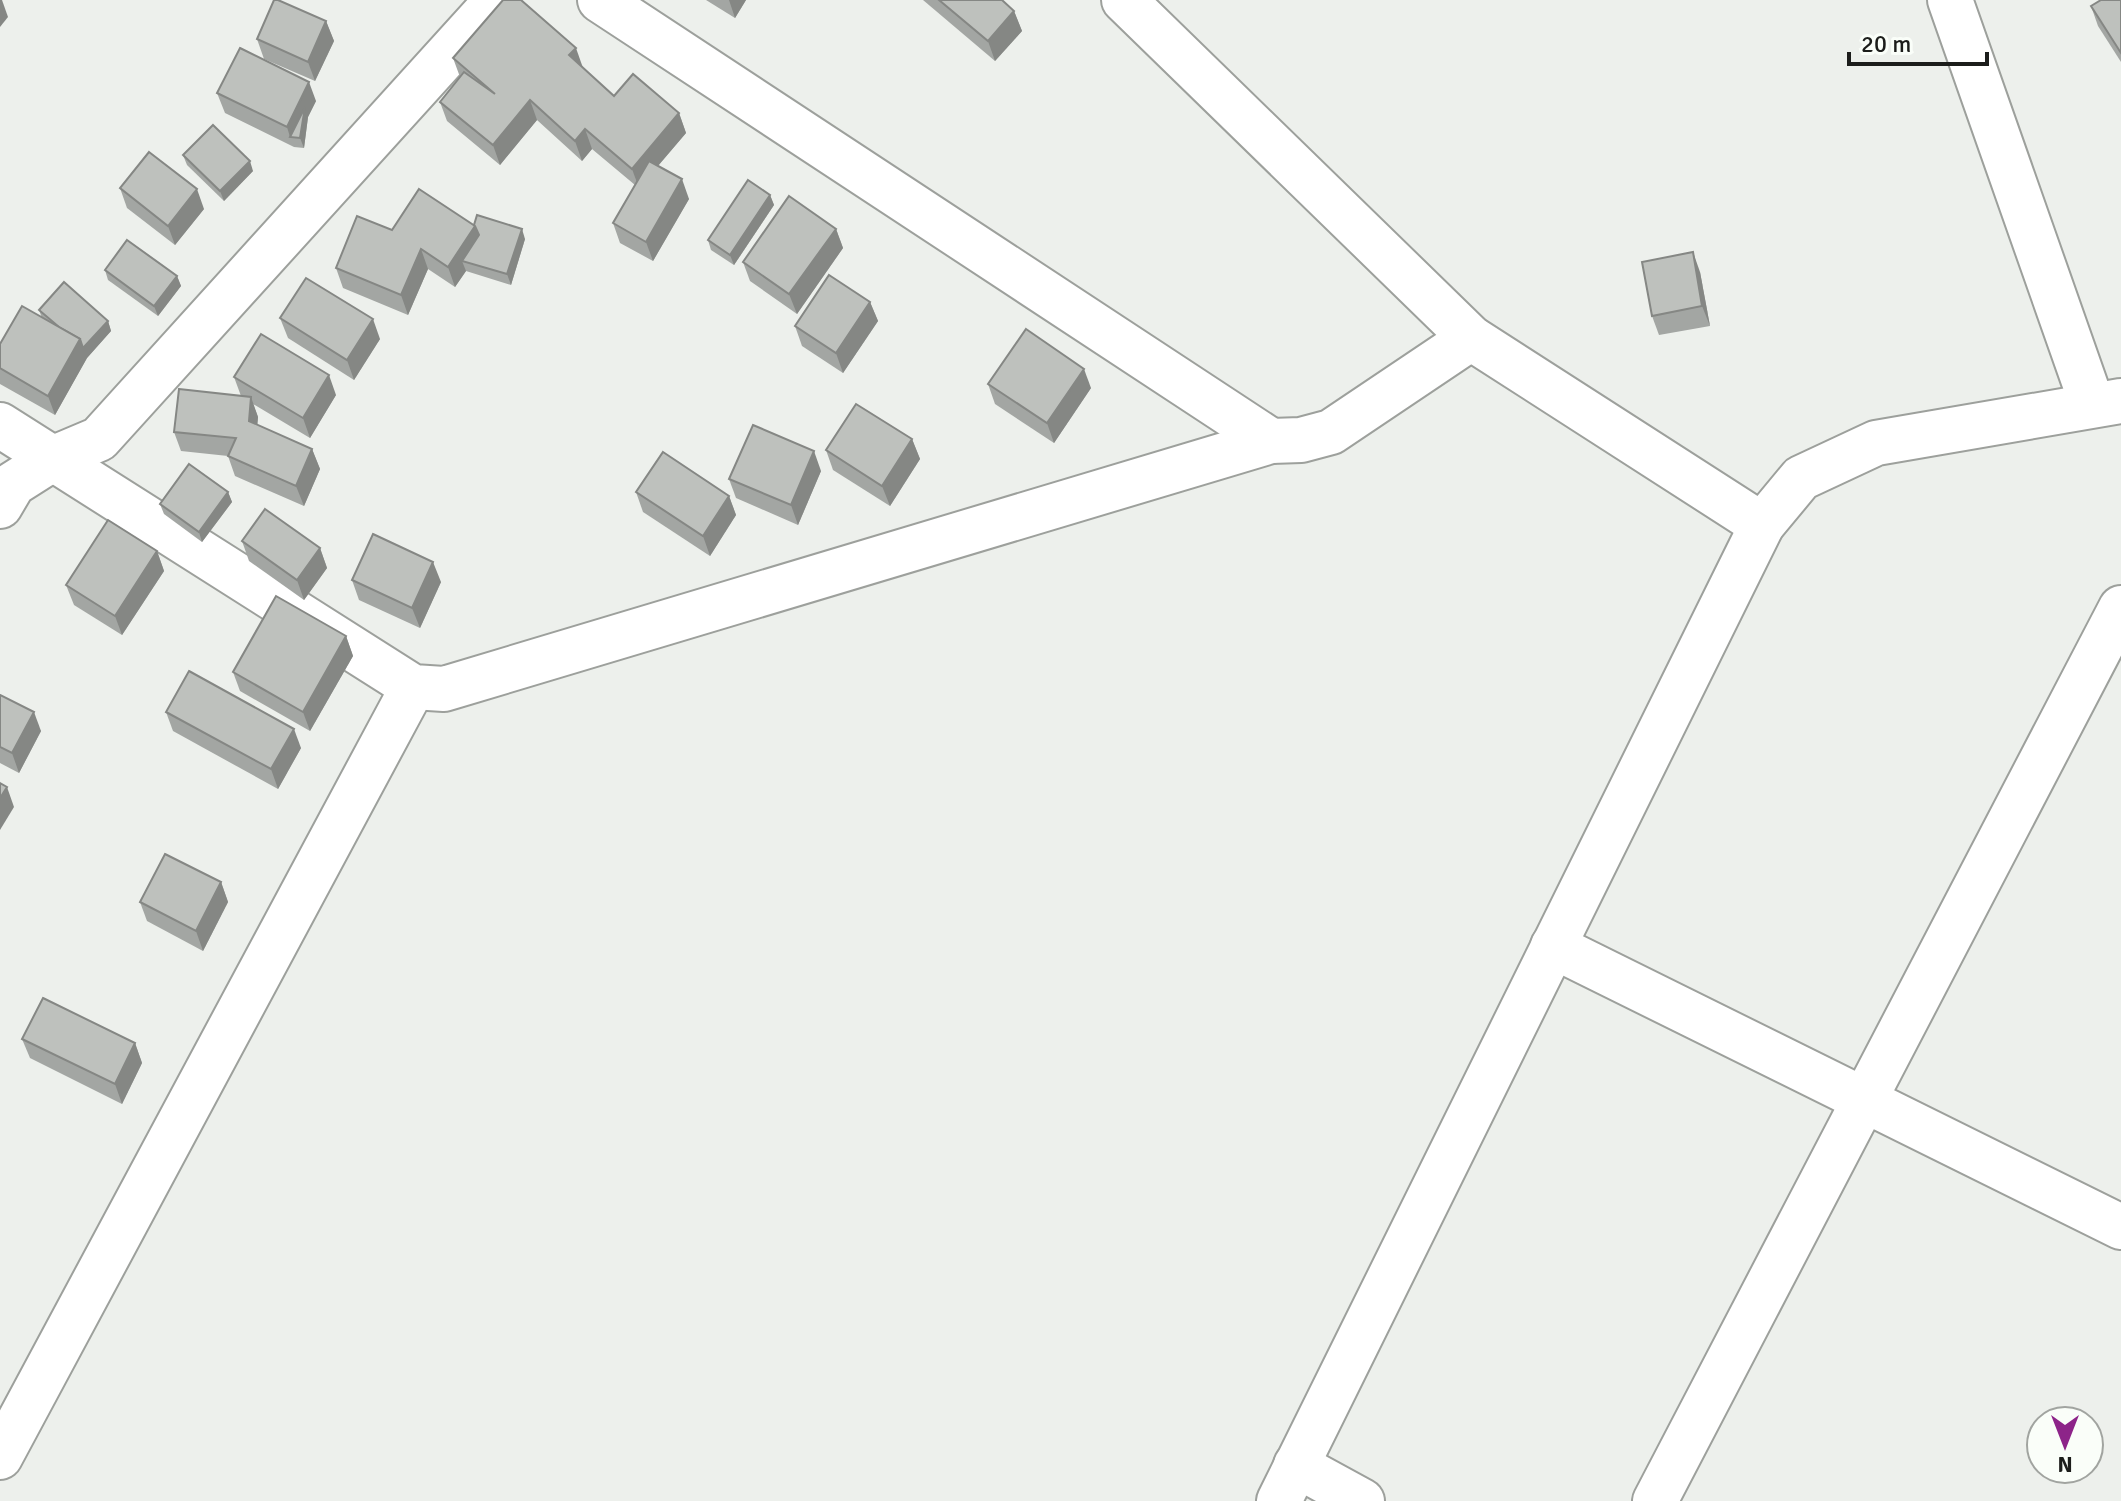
<svg xmlns="http://www.w3.org/2000/svg" width="2121" height="1501" font-family="Signika,sans-serif">
	<style>
		.lines { fill: none; stroke-linecap: round; stroke-linejoin: round }
		.minor-casing { stroke: #9da09c; stroke-width: 48 }
		.minor { stroke: #fff; stroke-width: 44 }
		.wall { fill: #a3a6a3 }
		.shaded-wall { fill: #858784 }
		.building { fill: #bec1bd; stroke: #858784; stroke-width: 2 }
	</style>
	<rect width="100%" height="100%" fill="#edf0ec"/>
	<g class="lines">
		<g class="minor-casing">
			<g id="minor">
				<polyline points="600,0 1271,441"/>
				<polyline points="1124,0 1471,338 1762,525"/>
				<polyline points="1950,0 2092,404"/>
				<polyline points="0,425 413,687 444,689 1271,441 1301,440 1331,432 1471,338"/>
				<polyline points="0,506 13,484 54,458 99,439 497,0"/>
				<polyline points="1553,946 2121,1227"/>
				<polyline points="0,1457 413,687"/>
				<polyline points="1296,1465 1362,1501"/>
				<polyline points="1279,1501 1762,525 1801,478 1876,443 2121,401"/>
				<polyline points="1655,1501 2121,608"/>
			</g>
		</g>
		<use href="#minor" class="minor"/>
	</g>
	<g class="wall">
		<polygon points="706,0 746,0 735,18"/>
		<polygon points="923,0 1002,0 1014,11 1022,31 995,61"/>
		<polygon points="2121,0 2121,62 2098,26 2091,6"/>
		<polygon points="326,21 334,41 315,81 264,59 257,39"/>
		<polygon points="453,58 583,68 614,96 679,113 686,133 658,166 689,199 653,261 620,243 613,223 635,185 592,149 582,161 537,120 500,165 447,121 440,102 460,77"/>
		<polygon points="217,93 316,101 308,117 304,148 294,147 225,113"/>
		<polygon points="183,155 253,171 224,201 187,165"/>
		<polygon points="120,188 204,209 175,245 127,208"/>
		<polygon points="770,195 774,205 734,265 711,250 708,240"/>
		<polygon points="474,225 525,239 511,285 466,271 455,287 428,269 408,315 343,288 336,268 392,230"/>
		<polygon points="836,229 843,248 797,314 750,281 743,262"/>
		<polygon points="105,270 177,276 181,286 158,316 108,280"/>
		<polygon points="1700,272 1710,326 1659,335 1652,316"/>
		<polygon points="870,302 878,321 843,373 802,346 795,326"/>
		<polygon points="39,310 108,321 111,331 87,358 55,415 0,384 0,344 42,318"/>
		<polygon points="280,318 380,339 354,380 288,338"/>
		<polygon points="234,377 336,395 310,438 253,404 258,417 257,425 312,449 320,469 304,506 235,476 228,456 181,451 174,432 241,396"/>
		<polygon points="988,384 1091,388 1054,443 995,404"/>
		<polygon points="912,439 920,459 890,506 833,470 826,450"/>
		<polygon points="821,471 798,525 736,498 729,479"/>
		<polygon points="228,492 232,502 202,542 164,514 160,504"/>
		<polygon points="636,492 729,496 736,515 710,556 643,512"/>
		<polygon points="242,541 320,548 327,568 304,600 249,561"/>
		<polygon points="157,551 164,571 122,635 74,605 66,585"/>
		<polygon points="352,580 441,582 420,628 359,600"/>
		<polygon points="346,636 353,656 310,731 240,691 233,672"/>
		<polygon points="0,695 41,731 19,773 0,763"/>
		<polygon points="166,712 301,748 278,789 173,731"/>
		<polygon points="221,882 228,902 203,951 147,921 140,902"/>
		<polygon points="22,1039 135,1043 142,1063 122,1104 30,1058"/>
	</g>
	<g class="shaded-wall">
		<polygon points="0,0 2,0 8,17 0,27"/>
		<polygon points="729,0 746,0 735,18"/>
		<polygon points="1014,11 1022,31 995,61 988,41"/>
		<polygon points="326,21 334,41 315,81 308,62"/>
		<polygon points="576,48 583,68 569,55"/>
		<polygon points="309,82 316,101 308,117 304,148 300,138 290,137 287,127"/>
		<polygon points="530,100 537,120 500,165 493,145"/>
		<polygon points="679,113 686,133 639,188 632,169"/>
		<polygon points="585,129 592,149 582,161 575,141"/>
		<polygon points="250,161 253,171 224,201 220,191"/>
		<polygon points="682,179 689,199 653,261 646,242"/>
		<polygon points="197,189 204,209 175,245 168,226"/>
		<polygon points="770,195 774,205 734,265 730,255"/>
		<polygon points="475,226 483,245 462,261 466,271 455,287 448,267"/>
		<polygon points="522,229 525,239 511,285 507,274"/>
		<polygon points="836,229 843,248 797,314 789,294"/>
		<polygon points="421,249 428,269 408,315 401,295"/>
		<polygon points="1693,252 1700,272 1710,326 1702,306"/>
		<polygon points="177,276 181,286 158,316 154,306"/>
		<polygon points="870,302 878,321 843,373 836,353"/>
		<polygon points="373,319 380,339 354,380 347,360"/>
		<polygon points="108,321 111,331 87,358 55,415 48,396 80,339"/>
		<polygon points="1084,369 1091,388 1054,443 1047,423"/>
		<polygon points="329,375 336,395 310,438 303,418"/>
		<polygon points="251,397 258,417 256,441 249,421"/>
		<polygon points="912,439 920,459 890,506 882,486"/>
		<polygon points="312,449 320,469 304,506 296,486"/>
		<polygon points="814,451 821,471 798,525 791,505"/>
		<polygon points="228,492 232,502 202,542 199,532"/>
		<polygon points="729,496 736,515 710,556 703,536"/>
		<polygon points="320,548 327,568 304,600 297,580"/>
		<polygon points="157,551 164,571 122,635 115,616"/>
		<polygon points="433,562 441,582 420,628 412,608"/>
		<polygon points="346,636 353,656 310,731 303,712"/>
		<polygon points="34,712 41,731 19,773 12,753"/>
		<polygon points="294,729 301,748 278,789 271,769"/>
		<polygon points="7,787 14,807 0,830 0,798"/>
		<polygon points="221,882 228,902 203,951 196,931"/>
		<polygon points="135,1043 142,1063 122,1104 115,1084"/>
	</g>
	<g class="building">
		<polygon points="274,0 278,0 326,21 308,62 257,39"/>
		<polygon points="503,0 521,0 576,48 569,55 614,96 633,74 679,113 632,169 585,129 575,141 530,100 493,145 440,102 464,72 495,94 453,58"/>
		<polygon points="939,0 1002,0 1014,11 988,41"/>
		<polygon points="2101,0 2121,0 2121,53 2091,6"/>
		<polygon points="240,48 309,82 287,127 217,93"/>
		<polygon points="305,107 300,138 290,137"/>
		<polygon points="213,125 250,161 220,191 183,155"/>
		<polygon points="149,152 197,189 168,226 120,188"/>
		<polygon points="649,161 682,179 646,242 613,223"/>
		<polygon points="748,180 770,195 730,255 708,240"/>
		<polygon points="419,189 475,226 448,267 421,249 401,295 336,268 357,216 392,230"/>
		<polygon points="789,196 836,229 789,294 743,262"/>
		<polygon points="477,215 522,229 507,274 462,261 479,235 475,226 474,225"/>
		<polygon points="127,240 177,276 154,306 105,270"/>
		<polygon points="1693,252 1702,306 1652,316 1642,262"/>
		<polygon points="829,275 870,302 836,353 795,326"/>
		<polygon points="306,278 373,319 347,360 280,318"/>
		<polygon points="64,282 108,321 83,348 80,339 59,327 39,310"/>
		<polygon points="22,306 80,339 48,396 0,368 0,344"/>
		<polygon points="1026,329 1084,369 1047,423 988,384"/>
		<polygon points="261,334 329,375 303,418 234,377"/>
		<polygon points="179,389 251,397 249,421 312,449 296,486 228,456 236,438 174,432"/>
		<polygon points="856,404 912,439 882,486 826,450"/>
		<polygon points="753,425 814,451 791,505 729,479"/>
		<polygon points="663,452 729,496 703,536 636,492"/>
		<polygon points="189,464 228,492 199,532 160,504"/>
		<polygon points="265,509 320,548 297,580 242,541"/>
		<polygon points="108,520 157,551 115,616 66,585"/>
		<polygon points="373,534 433,562 412,608 352,580"/>
		<polygon points="276,596 346,636 303,712 233,672"/>
		<polygon points="189,671 294,729 271,769 166,712"/>
		<polygon points="0,695 34,712 12,753 0,747"/>
		<polygon points="0,783 7,787 0,798"/>
		<polygon points="165,854 221,882 196,931 140,902"/>
		<polygon points="43,998 135,1043 115,1084 22,1039"/>
	</g>
	<g transform="translate(2065 1445) rotate(180)"><circle r="38" fill="#fafef9" stroke="#a1a4a0" stroke-width="2"/>
	<path d="M0-6L14 30L0 20L-14 30Z" fill="#8d2489"/>
	<text y="-12" font-size="22" font-weight="bold" text-anchor="middle" fill="#1c1d1b">N</text>
	</g>
	<path d="M1849 52v12h138v-12" fill="none" stroke="#1c1d1b" stroke-width="4"/>
	<text x="1861" y="52" font-size="24" fill="#1c1d1b" stroke="#fafef9" stroke-width="6" paint-order="stroke">20 m</text>
</svg>
